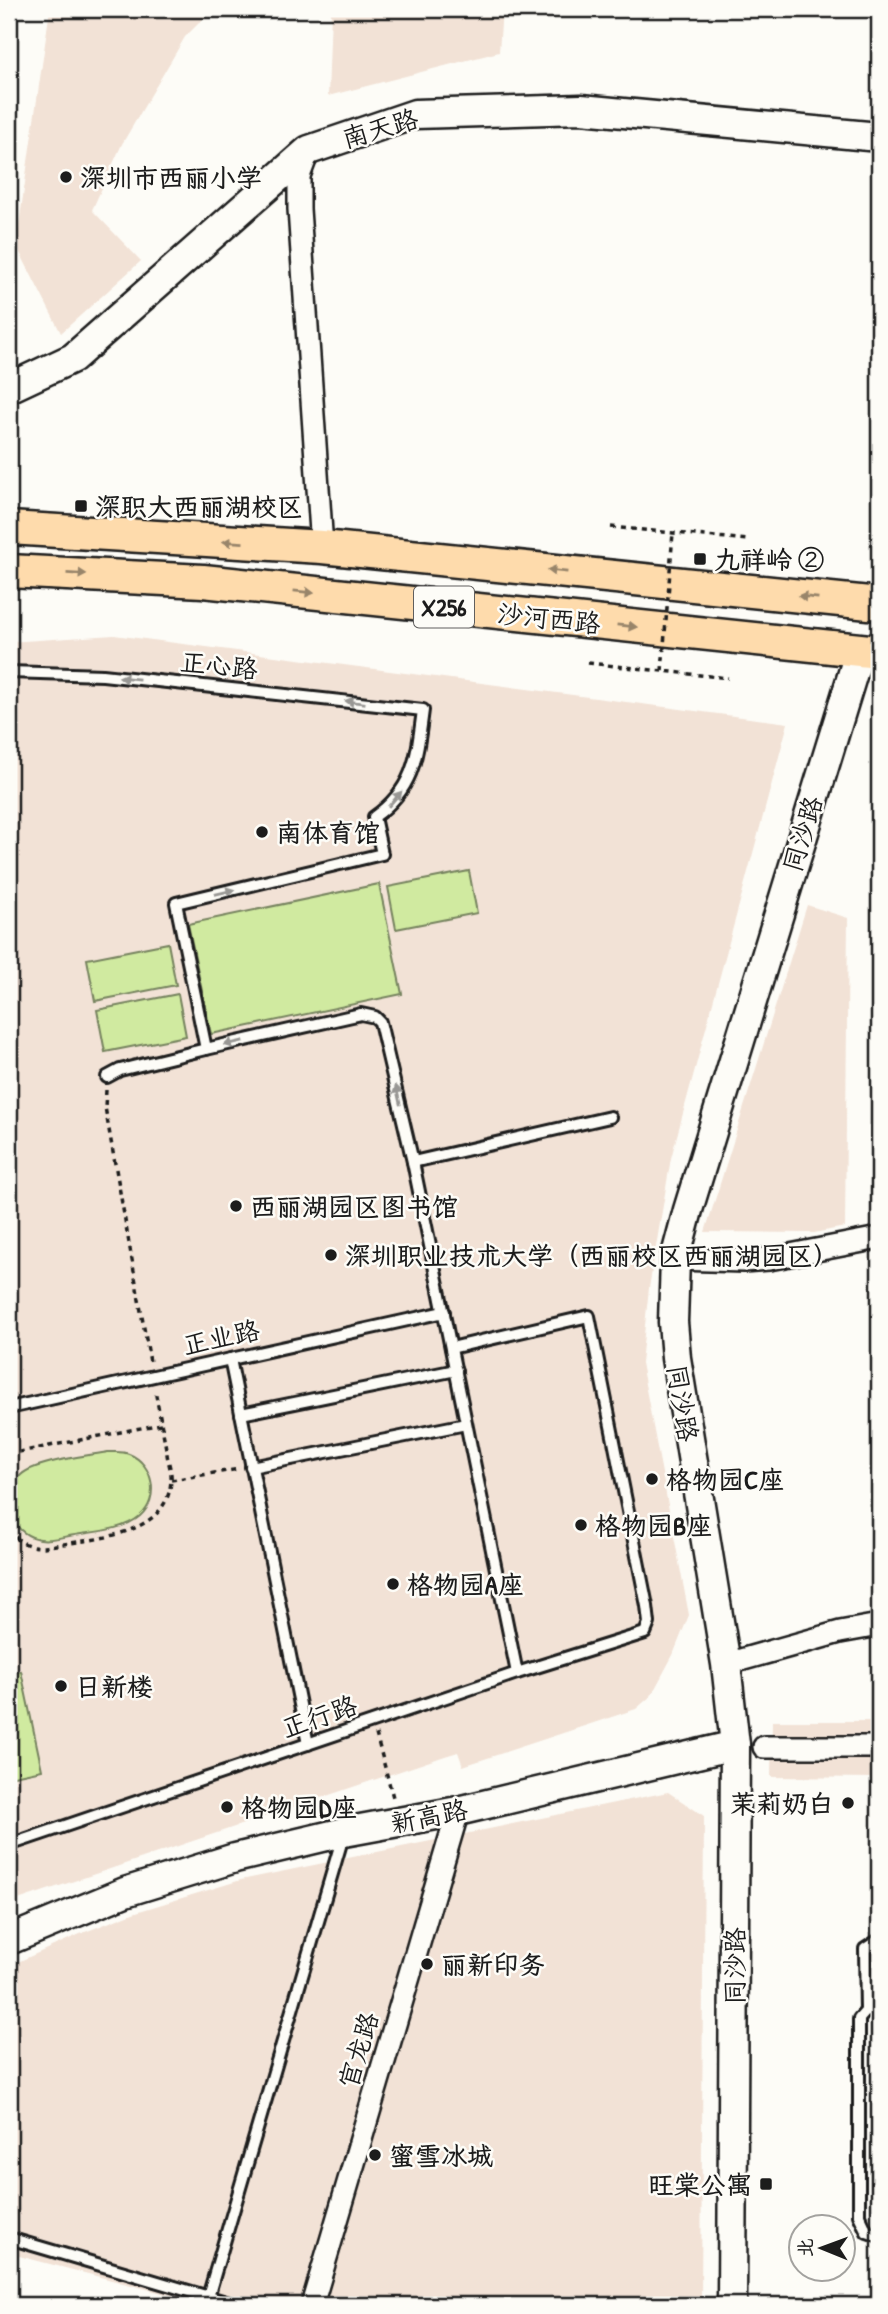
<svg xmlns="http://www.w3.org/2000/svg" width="888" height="2314" font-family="'Patrick Hand','LXGW WenKai TC',sans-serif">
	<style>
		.built { fill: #f2e2d6 }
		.green { fill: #d0eaa0; stroke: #76835e; stroke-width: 2 }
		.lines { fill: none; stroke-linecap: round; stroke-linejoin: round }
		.lane-casing { stroke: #1c1c1c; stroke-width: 16 }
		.street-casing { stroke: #1c1c1c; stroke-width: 26 }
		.secondary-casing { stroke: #1c1c1c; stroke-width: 33 }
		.primary-casing { stroke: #1c1c1c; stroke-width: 37 }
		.path { stroke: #1c1c1c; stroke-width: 3.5; stroke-dasharray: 5 5; stroke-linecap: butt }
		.lane { stroke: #fdfcf7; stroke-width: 10 }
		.street { stroke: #fdfcf7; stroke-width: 21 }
		.secondary { stroke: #fdfcf7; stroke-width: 28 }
		.primary { stroke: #fedbac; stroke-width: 32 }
		.path-bridge { stroke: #1c1c1c; stroke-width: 3.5; stroke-dasharray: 5 5; stroke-linecap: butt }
		.oneway { fill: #98856b }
		.oneway2 { fill: #989794 }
		.poi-dot { fill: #1c1c1c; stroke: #fdfcf7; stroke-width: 2.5 }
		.labels { text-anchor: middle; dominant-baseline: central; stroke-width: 5; stroke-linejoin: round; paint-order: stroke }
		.shield { fill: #fdfcf7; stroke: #605f5e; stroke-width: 2 }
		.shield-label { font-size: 24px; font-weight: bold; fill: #1c1c1c }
		.street-label { font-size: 26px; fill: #1c1c1c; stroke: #fdfcf7 }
		.poi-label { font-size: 26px; font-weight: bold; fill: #1c1c1c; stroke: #fdfcf7; text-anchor: start }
	</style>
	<rect width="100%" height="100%" fill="#fdfcf7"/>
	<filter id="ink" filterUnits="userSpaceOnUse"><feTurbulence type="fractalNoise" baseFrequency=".0143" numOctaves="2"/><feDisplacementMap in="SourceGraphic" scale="14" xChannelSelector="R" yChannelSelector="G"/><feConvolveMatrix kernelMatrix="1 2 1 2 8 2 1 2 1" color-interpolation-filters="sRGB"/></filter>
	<g filter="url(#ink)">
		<g class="built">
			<polygon points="50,9 213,9 185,37 122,144 92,210 141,261 61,333 16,245"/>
			<polygon points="326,9 502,9 499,52 328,96 331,12"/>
			<polygon points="114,635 788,723 671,1158 649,1288 641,1363 689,1615 673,1655 651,1696 636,1709 463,1766 458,1752 445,1756 9,1903 9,642"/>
			<polygon points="807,905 848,918 845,1227 814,1233 705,1232"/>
			<polygon points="772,1721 879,1721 879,1778 771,1777"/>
			<polygon points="668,1792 704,1816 701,2305 208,2305 19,2256 9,2260 9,1966 80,1934 133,1913 241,1880"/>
		</g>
		<g class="green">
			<polygon points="469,871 477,913 396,929 388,887"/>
			<polygon points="379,884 402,994 211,1034 188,924"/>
			<polygon points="168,943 176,985 95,1001 87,959"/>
			<polygon points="178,994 186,1036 105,1052 97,1010"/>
			<path d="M 108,1452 C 115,1452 123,1451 129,1454 C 154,1464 160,1499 140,1516 C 123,1531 90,1532 69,1536 C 57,1538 44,1542 32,1537 C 7,1527 1,1493 21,1475 C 36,1461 87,1456 108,1452 Z"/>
			<polygon points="21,1671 42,1770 9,1777 9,1673"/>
		</g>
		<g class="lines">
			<g class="lane-casing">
				<g id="lane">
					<path d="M 9,672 L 103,675 L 423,710 C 417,756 415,788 374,817 L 382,854 L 176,903 L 206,1049 L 361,1014 L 375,1017 L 380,1022 L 413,1162 L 517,1673"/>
					<polyline points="107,1077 120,1070 206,1049"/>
					<polyline points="413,1162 610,1117"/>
					<polyline points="230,1359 308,1744"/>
					<polyline points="9,1408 444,1312"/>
					<polyline points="241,1414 456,1370"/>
					<polyline points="251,1467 466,1424"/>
					<polyline points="9,1845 517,1673 645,1633 649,1623 647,1606 589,1316 451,1348"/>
					<polyline points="866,2011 865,1949 879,1940"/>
					<polyline points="879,2012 866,2011 859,2019 859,2215 867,2232 879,2236"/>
					<polyline points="9,2238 236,2305"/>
					<polyline points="208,2297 343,1836"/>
				</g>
			</g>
			<g class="street-casing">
				<g id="street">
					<polyline points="308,152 299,176 299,209 322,547"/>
					<polyline points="675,1259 743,1261 769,1259 879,1238"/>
					<polyline points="726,1664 840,1632 879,1625"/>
					<polyline points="764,1747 879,1747"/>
					<polyline points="312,2305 458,1811"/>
				</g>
			</g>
			<g class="secondary-casing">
				<g id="secondary">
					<polyline points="9,388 73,358 309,150 415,114 581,109 879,137"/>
					<polyline points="9,1940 125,1892 235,1858 344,1832 458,1811 735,1745"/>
					<polyline points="732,2305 735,1745 726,1664 676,1358 673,1322 675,1259 688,1210 860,650"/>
				</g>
			</g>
			<g class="primary-casing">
				<g id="primary">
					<polyline points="9,528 322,547 879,604"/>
					<polyline points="9,571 203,581 879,652"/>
				</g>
			</g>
			<g class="path">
				<polyline points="611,527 748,540"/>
				<polyline points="588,663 728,678"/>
				<polyline points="106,1090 105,1107 150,1362"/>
				<polyline points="9,1454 161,1424"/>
				<polyline points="171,1480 239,1469"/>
				<path d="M 9,1529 C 18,1542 27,1547 44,1547 C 87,1539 168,1539 171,1480 C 172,1472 168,1462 167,1454 C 163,1432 159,1411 155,1390"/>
				<polyline points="376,1734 394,1801"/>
			</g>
			<use href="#lane" class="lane"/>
			<use href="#street" class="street"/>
			<use href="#secondary" class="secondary"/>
			<use href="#primary" class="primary"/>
			<polyline class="path-bridge" points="662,671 673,533"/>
		</g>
		<defs><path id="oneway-solid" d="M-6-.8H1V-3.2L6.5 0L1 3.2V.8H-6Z" transform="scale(1.75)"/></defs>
		<g class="oneway">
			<use href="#oneway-solid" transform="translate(233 542) rotate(-177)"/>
			<use href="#oneway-solid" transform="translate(557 571) rotate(-174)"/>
			<use href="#oneway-solid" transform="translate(77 574) rotate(3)"/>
			<use href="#oneway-solid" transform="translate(304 592) rotate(6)"/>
			<use href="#oneway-solid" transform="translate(808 597) rotate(-174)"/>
			<use href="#oneway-solid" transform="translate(627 626) rotate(6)"/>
		</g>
		<g class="oneway2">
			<use href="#oneway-solid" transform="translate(129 678) rotate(-174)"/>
			<use href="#oneway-solid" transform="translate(355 702) rotate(-173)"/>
			<use href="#oneway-solid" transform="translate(395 799) rotate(-49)"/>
			<use href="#oneway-solid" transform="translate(225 892) rotate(-13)"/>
			<use href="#oneway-solid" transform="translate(234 1043) rotate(167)"/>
			<use href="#oneway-solid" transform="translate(398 1095) rotate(-103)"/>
		</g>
	</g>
	<g class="poi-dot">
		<circle cx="66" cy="177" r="7"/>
		<rect x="74" y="499" width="14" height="14" rx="3.5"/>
		<rect x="693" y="552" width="14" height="14" rx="3.5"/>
		<circle cx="262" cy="832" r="7"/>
		<circle cx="236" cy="1206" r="7"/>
		<circle cx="331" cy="1255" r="7"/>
		<circle cx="652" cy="1479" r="7"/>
		<circle cx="581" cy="1525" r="7"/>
		<circle cx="393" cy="1584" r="7"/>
		<circle cx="61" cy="1686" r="7"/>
		<circle cx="848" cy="1803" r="7"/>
		<circle cx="227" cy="1807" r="7"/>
		<circle cx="427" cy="1964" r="7"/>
		<circle cx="375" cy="2155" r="7"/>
		<rect x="759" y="2177" width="14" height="14" rx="3.5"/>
	</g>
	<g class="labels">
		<rect class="shield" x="414" y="586.5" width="60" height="41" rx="5"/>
		<g class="shield-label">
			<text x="444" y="607">X256</text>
		</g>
		<g class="street-label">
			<text transform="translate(380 128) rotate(-16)">南天路</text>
			<text transform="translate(549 618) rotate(6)">沙河西路</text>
			<text transform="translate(219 665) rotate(6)">正心路</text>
			<text transform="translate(802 834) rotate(-73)">同沙路</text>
			<text transform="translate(221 1337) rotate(-12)">正业路</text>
			<text transform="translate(683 1403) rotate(81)">同沙路</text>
			<text transform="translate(319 1716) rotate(-19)">正行路</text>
			<text transform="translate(429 1816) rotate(-11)">新高路</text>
			<text transform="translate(734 1966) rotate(-90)">同沙路</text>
			<text transform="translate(358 2050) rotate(-73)">官龙路</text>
		</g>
		<g class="poi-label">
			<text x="80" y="177">深圳市西丽小学</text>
			<text x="95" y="506">深职大西丽湖校区</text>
			<text x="714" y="559">九祥岭 ②</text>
			<text x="276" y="832">南体育馆</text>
			<text x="250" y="1206">西丽湖园区图书馆</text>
			<text x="345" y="1255">深圳职业技术大学（西丽校区西丽湖园区）</text>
			<text x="666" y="1479">格物园C座</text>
			<text x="595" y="1525">格物园B座</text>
			<text x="407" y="1584">格物园A座</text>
			<text x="75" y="1686">日新楼</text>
			<text x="834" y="1803" text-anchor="end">茉莉奶白</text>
			<text x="241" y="1807">格物园D座</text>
			<text x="441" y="1964">丽新印务</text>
			<text x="389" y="2155">蜜雪冰城</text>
			<text x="752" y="2184" text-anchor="end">旺棠公寓</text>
		</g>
	</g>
	<rect width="888" height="2314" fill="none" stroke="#fdfcf7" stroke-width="35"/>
	<rect x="18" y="18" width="853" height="2279" fill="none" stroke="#1c1c1c" stroke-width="2.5" filter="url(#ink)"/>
	<g transform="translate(822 2248) rotate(271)"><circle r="33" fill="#fdfcf7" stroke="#a3a29f" stroke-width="2"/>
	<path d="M0-5L12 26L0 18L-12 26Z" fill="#1c1c1c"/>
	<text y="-10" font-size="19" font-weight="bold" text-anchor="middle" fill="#1c1c1c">北</text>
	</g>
</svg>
